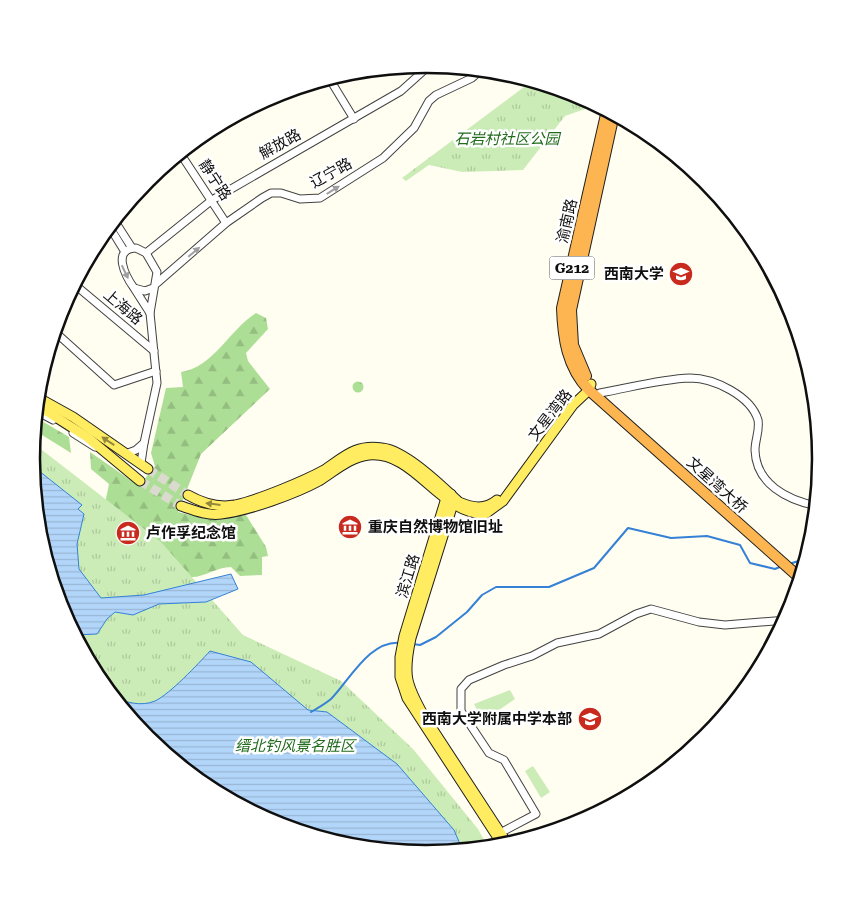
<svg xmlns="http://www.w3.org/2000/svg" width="853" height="919" font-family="'Roboto Serif','Noto Sans SC',serif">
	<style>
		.grass { fill: #ccecb7 }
		.forest { fill: url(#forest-firs) }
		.park { fill: url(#park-tufts) }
		.water { fill: url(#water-rules); stroke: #3481d5 }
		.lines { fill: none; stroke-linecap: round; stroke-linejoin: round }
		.stream { stroke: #3481d5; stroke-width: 2 }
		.major-tunnel { stroke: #dbdacf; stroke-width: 9; stroke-dasharray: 9 4.5; stroke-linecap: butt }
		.minor-casing { stroke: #424242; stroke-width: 9 }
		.major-casing { stroke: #202020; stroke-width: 11 }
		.highway-casing { stroke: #202020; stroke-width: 12 }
		.minor { stroke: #fff; stroke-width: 7 }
		.major { stroke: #ffec61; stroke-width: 9 }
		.highway { stroke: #fcb551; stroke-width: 10 }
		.oneway { fill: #9f9f9f }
		.oneway2 { fill: #93893c }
		.labels { text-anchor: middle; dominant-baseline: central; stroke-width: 5; stroke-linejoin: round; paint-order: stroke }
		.shield { fill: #fff; stroke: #575757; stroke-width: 1 }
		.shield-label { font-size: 14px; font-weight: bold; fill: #0f0f0f }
		.park-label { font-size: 15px; font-style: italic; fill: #216b1b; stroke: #fff }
		.street-label { font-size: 15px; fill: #0f0f0f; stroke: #fff }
		.poi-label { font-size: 15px; font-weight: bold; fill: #0f0f0f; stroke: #fff; text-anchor: end }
		.rim { fill: none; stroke: #0f0f0f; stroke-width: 2.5 }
	</style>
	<defs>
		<pattern id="forest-firs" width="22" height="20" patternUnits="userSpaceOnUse" patternTransform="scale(1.25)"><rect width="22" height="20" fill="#adde96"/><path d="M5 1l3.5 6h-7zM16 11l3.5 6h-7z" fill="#94bd80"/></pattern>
		<pattern id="park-tufts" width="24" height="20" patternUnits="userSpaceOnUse" patternTransform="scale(1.25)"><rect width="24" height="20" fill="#ccecb7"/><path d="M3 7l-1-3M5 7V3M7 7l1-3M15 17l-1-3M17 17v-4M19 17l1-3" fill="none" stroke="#aec99c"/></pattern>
		<pattern id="water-rules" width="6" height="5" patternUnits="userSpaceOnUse" patternTransform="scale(1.25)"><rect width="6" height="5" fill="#b2d6fa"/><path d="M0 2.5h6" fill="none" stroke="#98b6d5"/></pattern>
	</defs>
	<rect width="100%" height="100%" fill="#fffef1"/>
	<g class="grass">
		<polygon points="510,690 515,699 483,721 474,704"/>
		<polygon points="533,766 550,792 541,798 525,771"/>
	</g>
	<g class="forest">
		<path d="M 256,313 L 266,318 L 268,329 L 246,353 L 248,361 L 270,389 L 201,454 L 178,512 L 207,519 L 246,515 L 266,547 L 268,556 L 262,557 L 262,575 L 240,576 L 231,567 C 217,567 202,578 191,577 L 101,523 L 109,484 L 91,469 L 90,452 L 139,486 L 155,466 L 151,453 L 166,388 L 183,387 L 181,372 C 214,367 229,330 256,313 Z"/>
		<circle cx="358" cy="387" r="5.5"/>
		<polygon points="35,417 69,437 71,453 34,430"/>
	</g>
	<g class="park">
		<polygon points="532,81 578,94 590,101 588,108 565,116 523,170 462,172 429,165 406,181 402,178"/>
		<path d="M 33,443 L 161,542 L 243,635 L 341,681 L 413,749 L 478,829 L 489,849 C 468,851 446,855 425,855 C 401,854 374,851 350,847 C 337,845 323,839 310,835 C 162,790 51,658 36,503 C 34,483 31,463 33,443 Z"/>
	</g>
	<g class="water">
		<path d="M 34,467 L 82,505 L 78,509 L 84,514 L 77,544 L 79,569 L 101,598 L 144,595 L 231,574 L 238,589 L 206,602 L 159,604 L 133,615 L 115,612 L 107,619 L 97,634 L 75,635 C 52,593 40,547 35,500 L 41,502 L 42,500 L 39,485 L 33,480 Z"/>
		<path d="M 210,651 L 251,662 L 308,710 L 327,712 L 397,764 L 454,830 L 463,851 C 357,861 258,830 176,763 C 166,755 155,747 147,738 C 134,726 124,711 113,697 C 125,702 141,707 155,701 C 170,694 198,664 210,651 Z"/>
	</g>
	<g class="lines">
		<g class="stream">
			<polyline points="789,564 808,558"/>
			<polyline points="413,644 420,645 436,637 467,612 482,595 496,587 549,587 594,568 628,528 671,538 707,536 740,545 750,563 775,569 782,566"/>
			<path d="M 311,712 C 318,708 325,704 331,699 C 349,681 370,639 401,643"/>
		</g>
		<g class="major-tunnel">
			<polyline points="148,469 188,495"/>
			<polyline points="140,481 181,506"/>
		</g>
		<g class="minor-casing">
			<g id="minor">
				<polyline points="329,78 354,119"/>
				<polyline points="180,153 226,223"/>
				<polyline points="114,220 132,248"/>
				<polyline points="109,226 125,252"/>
				<polyline points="100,237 109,227"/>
				<polyline points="146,253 212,200 401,91 430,65"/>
				<polyline points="157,283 226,223 262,198 271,193 281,193 300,199 320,198 383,158 414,128 429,101 436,95 472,78 481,70"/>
				<polyline points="74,284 154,351"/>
				<path d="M 134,288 L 150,313 L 157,272 L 146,253 L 136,248 C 111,249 126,277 134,288 L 145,291 L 153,288"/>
				<polyline points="54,331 114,385 156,371"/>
				<path d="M 600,393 C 629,388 660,379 690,378 C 714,378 751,396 758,420 C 760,430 755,440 755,450 C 756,484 787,500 817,506"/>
				<polyline points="36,411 53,420"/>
				<polyline points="73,433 95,447"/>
				<polyline points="144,443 157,383 150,313"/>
				<polyline points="128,453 136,450 144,443 141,463"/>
				<polyline points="500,833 536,814 504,760 489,753 461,711 461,689 469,680 504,665 532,656 557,643 599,634 636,614 651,609 699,622 725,625 787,620"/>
			</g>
		</g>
		<g class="major-casing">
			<g id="major">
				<polyline points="37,397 73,417 148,469"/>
				<polyline points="37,405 87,437 140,481"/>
				<path d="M 188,495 C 202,503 218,508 235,505 C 258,500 304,481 324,470 C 344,457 355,444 382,448 C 405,450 442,486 459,502 C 473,508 485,510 497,500"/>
				<path d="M 181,506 C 193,510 208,516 221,514 C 248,511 295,494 319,481 C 335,471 350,457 369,455 C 415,451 439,514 485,514 L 503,501 L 573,405 L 589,390 L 591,384"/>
				<path d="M 504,847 L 407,698 L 400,677 L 400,657 L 404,636 L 446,498 L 451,494 L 453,504 L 411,638 C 403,675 406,684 424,716 L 509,846"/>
			</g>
		</g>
		<g class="highway-casing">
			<g id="highway">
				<path d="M 607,110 L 562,308 C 563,338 567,367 589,390 L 801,579"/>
				<polyline points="586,376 573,345 571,310 614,114"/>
			</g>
		</g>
		<use href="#minor" class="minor"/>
		<use href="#major" class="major"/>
		<use href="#highway" class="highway"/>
	</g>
	<defs><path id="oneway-solid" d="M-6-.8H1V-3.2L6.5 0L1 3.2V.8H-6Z" transform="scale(1.25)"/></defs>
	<g class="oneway">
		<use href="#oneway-solid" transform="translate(333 190) rotate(-32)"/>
		<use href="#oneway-solid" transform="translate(194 252) rotate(-40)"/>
		<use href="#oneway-solid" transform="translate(125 272) rotate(65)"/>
	</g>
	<g class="oneway2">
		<use href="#oneway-solid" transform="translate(108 441) rotate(-147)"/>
		<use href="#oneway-solid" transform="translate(213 504) rotate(-173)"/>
	</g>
	<defs>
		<g id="university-disc" transform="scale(1.25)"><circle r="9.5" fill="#c82b1e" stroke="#fff"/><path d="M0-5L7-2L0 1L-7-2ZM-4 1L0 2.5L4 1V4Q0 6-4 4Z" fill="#fff"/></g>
		<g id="museum-disc" transform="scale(1.25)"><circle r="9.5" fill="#c82b1e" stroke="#fff"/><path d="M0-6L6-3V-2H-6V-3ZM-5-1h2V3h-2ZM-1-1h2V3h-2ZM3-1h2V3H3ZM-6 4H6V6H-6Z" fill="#fff"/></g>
		<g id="school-disc" transform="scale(1.25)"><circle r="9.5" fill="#c82b1e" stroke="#fff"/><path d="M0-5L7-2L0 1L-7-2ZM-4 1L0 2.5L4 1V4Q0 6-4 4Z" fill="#fff"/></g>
	</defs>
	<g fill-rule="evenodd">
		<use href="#university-disc" x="681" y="274"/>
		<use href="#museum-disc" x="350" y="527"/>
		<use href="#museum-disc" x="128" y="533"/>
		<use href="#school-disc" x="590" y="719"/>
	</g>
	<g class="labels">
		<rect class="shield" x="549.5" y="256.5" width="45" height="23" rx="4"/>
		<g class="shield-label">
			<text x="572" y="268">G212</text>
		</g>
		<g class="park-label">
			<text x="507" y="139">石岩村社区公园</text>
			<text x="295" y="746">缙北钓风景名胜区</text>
		</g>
		<g class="street-label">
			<text transform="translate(280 144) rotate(-29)">解放路</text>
			<text transform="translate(331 173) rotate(-29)">辽宁路</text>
			<text transform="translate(215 180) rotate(57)">静宁路</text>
			<text transform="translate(567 221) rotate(-77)">渝南路</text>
			<text transform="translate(123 307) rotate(40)">上海路</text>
			<text transform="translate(550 415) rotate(-52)">文星湾路</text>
			<text transform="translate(717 485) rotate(42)">文星湾大桥</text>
			<text transform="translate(408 576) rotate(-73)">滨江路</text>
		</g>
		<g class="poi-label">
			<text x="664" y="274">西南大学</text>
			<text x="368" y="527" text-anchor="start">重庆自然博物馆旧址</text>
			<text x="146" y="533" text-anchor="start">卢作孚纪念馆</text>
			<text x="572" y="719">西南大学附属中学本部</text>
		</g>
	</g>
	<path d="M0 0H853V919H0ZM40 459a386 386 0 1 1 772 0a386 386 0 1 1-772 0Z" fill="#fff" fill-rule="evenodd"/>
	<path class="rim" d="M40 459a386 386 0 1 1 772 0a386 386 0 1 1-772 0Z"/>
</svg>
